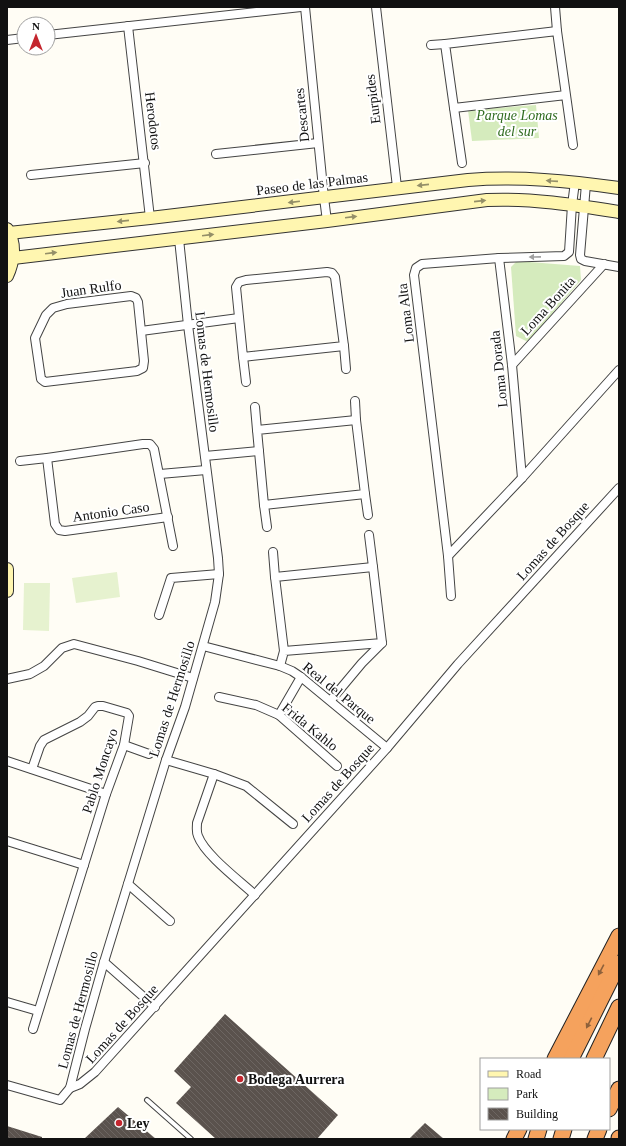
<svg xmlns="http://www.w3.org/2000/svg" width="626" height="1146" font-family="'Times New Roman',serif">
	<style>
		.park { fill: #d5ebbd }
		.pitch { fill: #e6f2cf }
		.building { fill: url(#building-back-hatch) }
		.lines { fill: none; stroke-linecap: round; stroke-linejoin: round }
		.lane-casing { stroke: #444; stroke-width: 6 }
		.street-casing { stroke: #444; stroke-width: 10 }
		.secondary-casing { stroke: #333; stroke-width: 14 }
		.highway-casing { stroke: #222; stroke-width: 17 }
		.lane { stroke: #fff; stroke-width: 4 }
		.street { stroke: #fff; stroke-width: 8 }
		.secondary { stroke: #fff6b0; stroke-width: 12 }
		.highway { stroke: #f5a25d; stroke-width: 15 }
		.oneway { fill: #948f68 }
		.oneway2 { fill: #a0a0a0 }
		.oneway3 { fill: #8e613b }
		.poi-dot { fill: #c4262e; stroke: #fff; stroke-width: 1.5 }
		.labels { text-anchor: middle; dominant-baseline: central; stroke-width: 4; stroke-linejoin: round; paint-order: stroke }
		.street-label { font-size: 14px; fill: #111; stroke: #fff }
		.park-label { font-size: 14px; font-style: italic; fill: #2f6b1f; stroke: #fff }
		.poi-label { font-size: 14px; font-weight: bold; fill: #111; stroke: #fff; text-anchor: start }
	</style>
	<defs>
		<pattern id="building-back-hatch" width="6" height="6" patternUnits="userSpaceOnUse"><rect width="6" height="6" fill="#5a524d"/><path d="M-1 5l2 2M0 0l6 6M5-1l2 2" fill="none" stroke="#6d6662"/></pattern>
	</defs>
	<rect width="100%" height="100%" fill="#fffdf5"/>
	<g class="park">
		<polygon points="536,105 539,138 472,141 468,110"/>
		<polygon points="517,261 580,266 581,280 528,342 516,336 511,267"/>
	</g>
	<g class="pitch">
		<polygon points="117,572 120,597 76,603 72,578"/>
		<polygon points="24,583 50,583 49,631 23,630"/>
	</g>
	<g class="building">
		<polygon points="225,1014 338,1115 317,1139 216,1139 176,1103 191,1087 174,1071"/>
		<polygon points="118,1107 156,1139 84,1139"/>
		<polygon points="425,1123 444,1139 409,1139"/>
		<polygon points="7,1126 42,1137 42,1139 7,1139"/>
	</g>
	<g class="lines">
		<g class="lane-casing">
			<polyline id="lane" points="147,1100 191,1139"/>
		</g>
		<g class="street-casing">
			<g id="street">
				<polyline points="305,7 324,198 327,221"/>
				<polyline points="376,7 397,187"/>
				<polyline points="555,7 557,31"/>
				<polyline points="128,26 150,218"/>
				<polyline points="48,35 301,7"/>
				<polyline points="7,40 24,38"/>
				<polyline points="431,45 445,44"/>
				<polyline points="566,95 454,108 445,44 557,31 573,145"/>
				<polyline points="454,108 462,163"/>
				<polyline points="216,154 318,143"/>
				<polyline points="31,175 145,163"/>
				<polyline points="575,182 572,205 569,252 564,256 499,258 422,264 416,268 414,275 448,556 522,478 619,370"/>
				<polyline points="586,184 580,255 581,259 585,261 619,267"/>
				<polyline points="499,258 512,365 522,478"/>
				<polygon points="327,272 332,273 335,277 344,346 243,357 236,287 239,282 246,280"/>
				<polygon points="131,296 136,298 138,302 144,361 143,368 137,371 45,382 41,379 35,338 46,315 53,308 67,304"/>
				<polyline points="141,331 239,318"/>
				<polyline points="344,346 346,369"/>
				<polyline points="243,357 246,382"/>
				<polyline points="512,365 604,264"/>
				<polyline points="355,401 356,420"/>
				<polyline points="255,407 257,430"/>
				<polygon points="356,420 365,494 264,505 257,430"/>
				<polyline points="205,456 259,451"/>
				<polyline points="47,458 55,524 59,530 65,531 168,517"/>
				<polyline points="20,461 47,458 143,444 150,444 154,449 173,546"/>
				<polyline points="160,474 206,470"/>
				<polyline points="365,494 368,515"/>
				<polyline points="264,505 267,527"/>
				<polyline points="369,535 373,567"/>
				<polyline points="273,552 275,577"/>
				<polyline points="448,556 451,596"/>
				<polyline points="159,615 171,578 219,574"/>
				<polyline points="203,646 280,666 292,671 301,677 387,748"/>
				<polyline points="280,666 284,651 275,577 373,567 382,643 284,651"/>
				<polyline points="7,679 30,674 44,666 62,648 74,644 138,661 193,678"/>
				<polyline points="219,697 256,705 279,715 337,766"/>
				<polyline points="331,700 362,663 382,643"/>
				<polyline points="279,715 301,677"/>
				<polyline points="124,745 149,754"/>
				<polyline points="166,760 214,774 246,786 293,824"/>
				<polyline points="7,761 106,794"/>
				<polyline points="32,769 40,746 44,740 80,722 88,716 95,707 98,706 103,706 127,713 129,716 124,745 106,794 33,1029"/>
				<path d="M 214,774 L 197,823 C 197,828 196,831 198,836 C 205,855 240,881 255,895"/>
				<polyline points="7,841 84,865"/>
				<polyline points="128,884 170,921"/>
				<polyline points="104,962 155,1007"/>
				<polyline points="7,1002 38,1011"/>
				<polyline points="7,1085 60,1100 70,1088 85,1029 104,962 166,760 185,707 215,602 219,574 218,558 188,325 179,239"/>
				<polyline points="70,1088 80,1084 95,1072 387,748 458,664 619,488"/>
			</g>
		</g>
		<g class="secondary-casing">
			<g id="secondary">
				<path d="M 7,229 C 16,243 14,261 7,276"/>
				<path d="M 9,233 L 150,218 L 468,180 C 519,176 569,181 619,188"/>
				<path d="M 13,258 L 327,221 L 487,200 C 532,198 575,205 619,212"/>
				<polyline points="7,569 7,591"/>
			</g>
		</g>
		<g class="highway-casing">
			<g id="highway">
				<polyline points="555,1059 619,936"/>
				<polyline points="571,1059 619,963"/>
				<polyline points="594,1059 619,1007"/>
				<polyline points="609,1109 619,1089"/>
				<polyline points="514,1139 519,1129"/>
				<polyline points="536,1139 539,1129"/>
				<polyline points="561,1139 564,1129"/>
				<polyline points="595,1139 599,1129"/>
				<polyline points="619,1139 619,1138"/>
			</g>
		</g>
		<use href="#lane" class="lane"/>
		<use href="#street" class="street"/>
		<use href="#secondary" class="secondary"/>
		<use href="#highway" class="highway"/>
	</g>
	<defs><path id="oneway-solid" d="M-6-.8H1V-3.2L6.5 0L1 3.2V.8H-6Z"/></defs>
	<g class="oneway">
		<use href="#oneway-solid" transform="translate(552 181) rotate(-176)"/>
		<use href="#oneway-solid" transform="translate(423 185) rotate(174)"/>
		<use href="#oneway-solid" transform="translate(480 201) rotate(-6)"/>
		<use href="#oneway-solid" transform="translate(294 202) rotate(173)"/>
		<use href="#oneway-solid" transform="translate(351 217) rotate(-7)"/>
		<use href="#oneway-solid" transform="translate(123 221) rotate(174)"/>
		<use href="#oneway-solid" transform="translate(208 235) rotate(-7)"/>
		<use href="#oneway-solid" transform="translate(51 253) rotate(-7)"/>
	</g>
	<use class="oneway2" href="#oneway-solid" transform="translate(535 257) rotate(179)"/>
	<g class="oneway3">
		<use href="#oneway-solid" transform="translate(601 970) rotate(118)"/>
		<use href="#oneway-solid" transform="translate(589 1023) rotate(117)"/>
	</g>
	<g class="poi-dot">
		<circle cx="240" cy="1079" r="4"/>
		<circle cx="119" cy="1123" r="4"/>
	</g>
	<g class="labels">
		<g class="street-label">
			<text transform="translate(373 99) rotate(-97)">Eurpides</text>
			<text transform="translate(302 115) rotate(-96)">Descartes</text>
			<text transform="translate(153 121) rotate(83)">Herodotos</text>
			<text transform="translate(312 184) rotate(-7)">Paseo de las Palmas</text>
			<text transform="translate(91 289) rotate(-8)">Juan Rulfo</text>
			<text transform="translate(548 306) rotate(-48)">Loma Bonita</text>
			<text transform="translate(406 313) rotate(-97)">Loma Alta</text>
			<text transform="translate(499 369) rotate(-96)">Loma Dorada</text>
			<text transform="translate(207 372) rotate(83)">Lomas de Hermosillo</text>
			<text transform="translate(111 512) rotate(-8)">Antonio Caso</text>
			<text transform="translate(553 541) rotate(-48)">Lomas de Bosque</text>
			<text transform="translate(339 693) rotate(39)">Real del Parque</text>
			<text transform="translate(172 699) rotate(-72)">Lomas de Hermosillo</text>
			<text transform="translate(310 727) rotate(39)">Frida Kahlo</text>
			<text transform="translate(100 771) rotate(-72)">Pablo Moncayo</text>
			<text transform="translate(338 783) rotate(-48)">Lomas de Bosque</text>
			<text transform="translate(78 1010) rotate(-75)">Lomas de Hermosillo</text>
			<text transform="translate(122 1024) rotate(-48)">Lomas de Bosque</text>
		</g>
		<g class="park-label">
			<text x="517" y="115">Parque Lomas<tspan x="517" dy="16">del sur</tspan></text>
		</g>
		<g class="poi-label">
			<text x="248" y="1079">Bodega Aurrera</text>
			<text x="127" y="1123">Ley</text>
		</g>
	</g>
	<rect width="626" height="1146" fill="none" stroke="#111111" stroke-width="16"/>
	<rect x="480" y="1058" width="130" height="72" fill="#ffffff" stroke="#a0a0a0"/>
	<rect x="488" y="1071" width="20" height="6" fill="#fff6b0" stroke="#a0a0a0"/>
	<text x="516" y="1078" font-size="12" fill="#111111">Road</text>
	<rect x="488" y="1088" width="20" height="12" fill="#d5ebbd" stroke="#a0a0a0"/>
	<text x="516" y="1098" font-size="12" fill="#111111">Park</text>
	<rect x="488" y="1108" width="20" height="12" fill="url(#building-back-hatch)" stroke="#a0a0a0"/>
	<text x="516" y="1118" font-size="12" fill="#111111">Building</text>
	<g transform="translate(36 36)"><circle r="19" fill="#ffffff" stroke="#a0a0a0"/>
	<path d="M0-3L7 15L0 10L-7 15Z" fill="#c4262e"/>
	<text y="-6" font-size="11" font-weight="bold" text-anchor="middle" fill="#111111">N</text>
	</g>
</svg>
